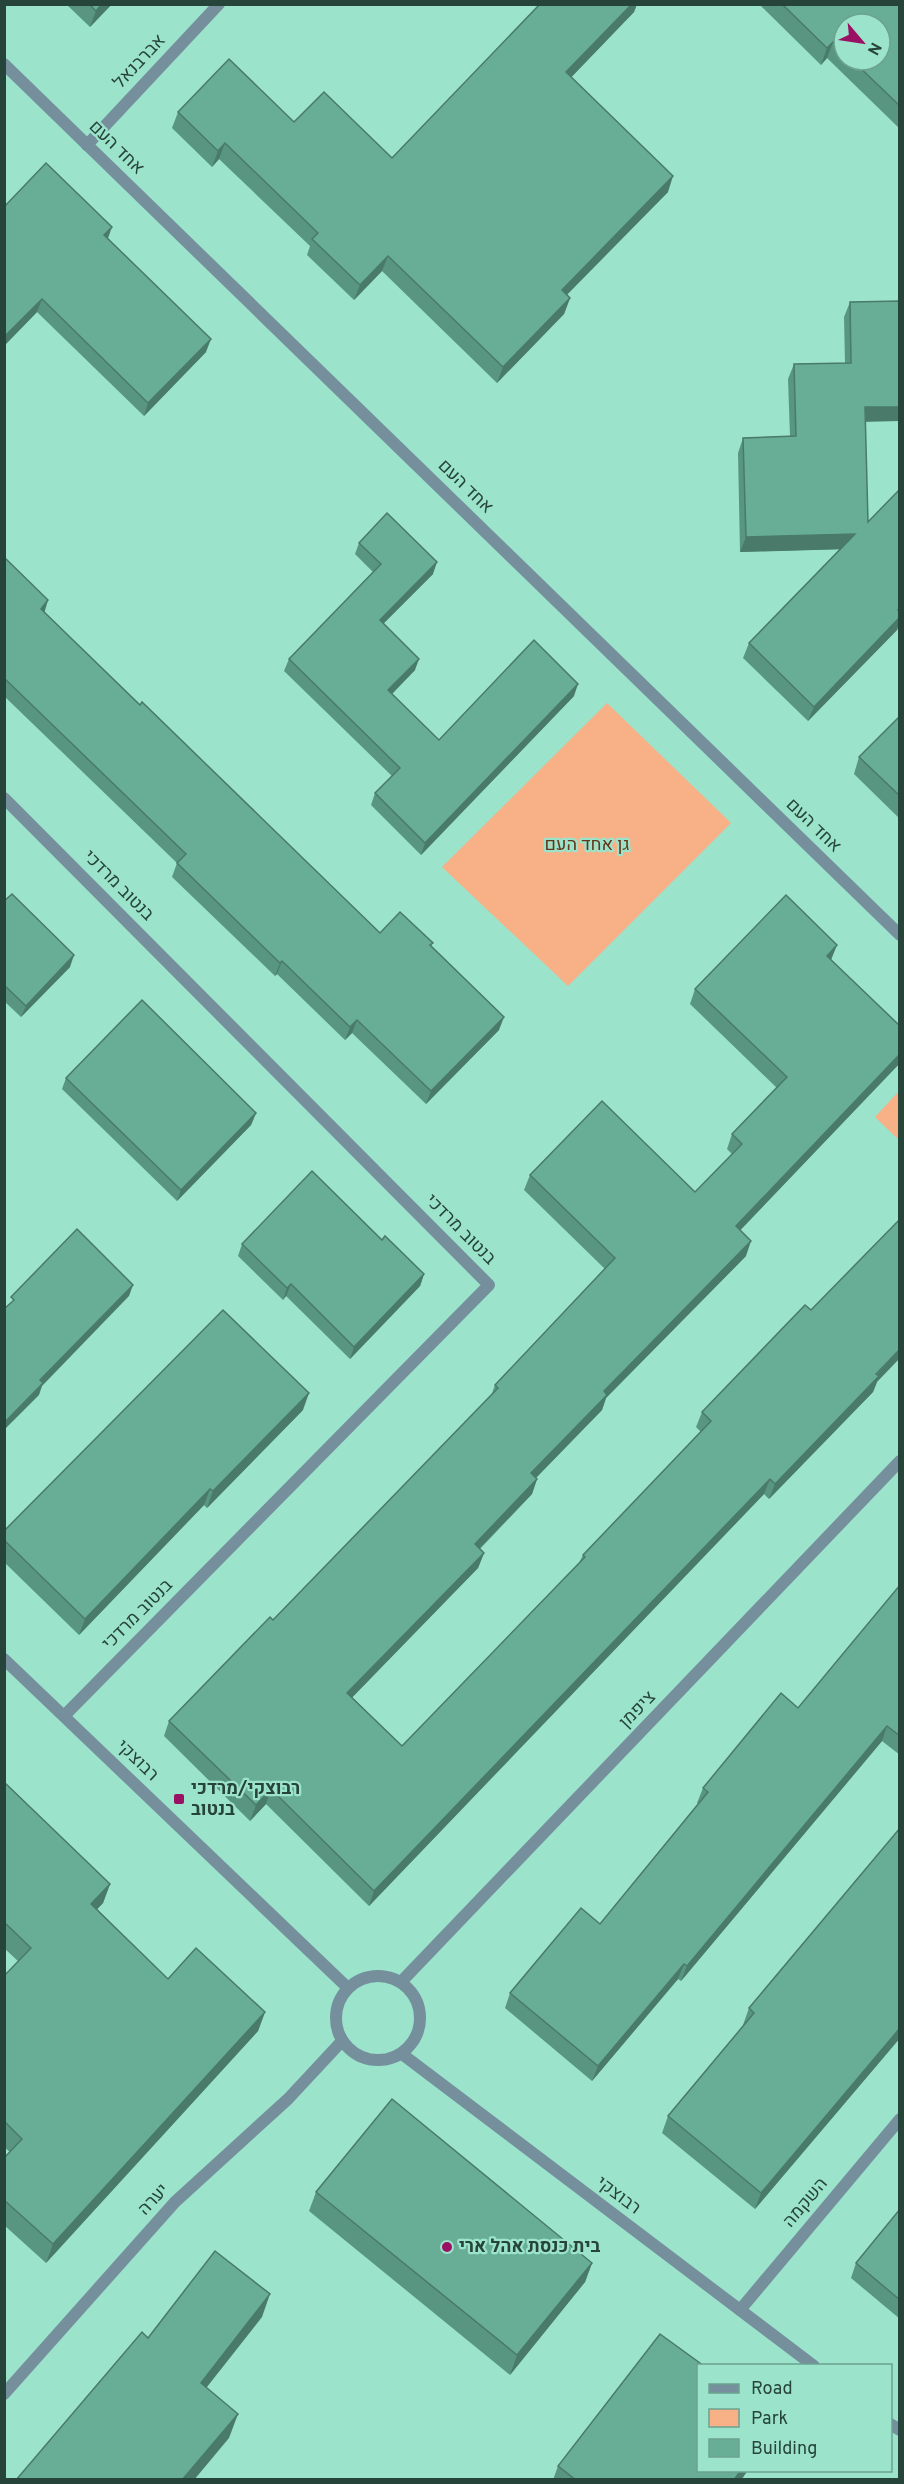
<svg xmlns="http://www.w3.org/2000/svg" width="904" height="2484" font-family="Overpass,Heebo,sans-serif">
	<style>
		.green { fill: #f8b087 }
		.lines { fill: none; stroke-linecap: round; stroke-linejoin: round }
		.minor { stroke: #758f9d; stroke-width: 12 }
		.wall { fill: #599682; fill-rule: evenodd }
		.shaded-wall { fill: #497a6a }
		.building { fill: #68ae97; stroke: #497a6a; stroke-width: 1.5 }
		.poi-dot { fill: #9a1164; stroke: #9be3ca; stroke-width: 2 }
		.labels { text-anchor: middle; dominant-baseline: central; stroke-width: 4.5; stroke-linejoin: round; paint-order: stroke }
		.street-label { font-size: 18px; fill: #26443a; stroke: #9be3ca }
		.park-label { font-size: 18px; fill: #64371a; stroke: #9be3ca }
		.poi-label { font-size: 18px; font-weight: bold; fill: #26443a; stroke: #9be3ca; text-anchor: start }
	</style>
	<rect width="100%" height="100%" fill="#9be3ca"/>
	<g class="green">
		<polygon points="607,703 731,823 568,986 442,867"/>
		<polygon points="899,1091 899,1140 875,1117"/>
	</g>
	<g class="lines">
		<g class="minor">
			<polyline points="4,64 900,935"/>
			<polyline points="87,145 219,4"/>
			<polyline points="4,798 489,1285 64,1716"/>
			<polyline points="4,1659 348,1988"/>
			<circle cx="378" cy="2018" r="42"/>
			<polyline points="401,1982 900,1461"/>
			<polyline points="402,2054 814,2366"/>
			<polyline points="740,2310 900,2119"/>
			<polyline points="4,2394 175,2202 288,2099 342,2041"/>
			<polyline points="890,2424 900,2430"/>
		</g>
	</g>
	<g class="wall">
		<polygon points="66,4 112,4 90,27"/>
		<polygon points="540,4 637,4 634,12 571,77 668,192 566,295 570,298 564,314 497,383 382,271 354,300 307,255 310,246 219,159 212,167 172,128 178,112 294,122 392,158"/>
		<path d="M 759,4 L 900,4 L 900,129 L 827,58 L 821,65 ZM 844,24 L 880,60 L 844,60 Z"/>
		<polygon points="4,207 108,238 206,352 144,416 37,312 4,346"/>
		<polygon points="850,302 865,422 868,522 900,489 900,622 897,630 808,721 743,658 749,643 840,549 740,552 738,453 743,438 790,436 788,379 794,364 845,363 844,317"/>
		<polygon points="359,543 433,574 383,624 415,670 392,694 439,740 574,696 421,855 371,805 375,793 392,776 284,671 289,659 373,572 355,554"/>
		<polygon points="4,557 44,612 140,705 380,933 433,943 431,946 499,1030 426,1104 352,1033 345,1040 277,974 275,976 172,877 177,863 4,696"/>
		<polygon points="900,716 900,819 854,774 859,757"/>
		<polygon points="4,901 70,967 21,1017 4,1001"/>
		<polygon points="831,960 900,1026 900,1063 740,1230 746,1256 606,1398 602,1410 536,1478 537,1479 532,1494 480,1549 484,1553 478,1568 352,1697 402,1746 579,1563 583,1555 701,1432 696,1427 702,1412 877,1382 873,1392 769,1499 764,1494 369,1906 266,1804 250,1821 164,1736 169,1721 273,1620 491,1396 495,1385 605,1269 524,1190 530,1175 695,1192 732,1154 727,1149 732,1134 777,1088 690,1004 695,989"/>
		<polygon points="66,1078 256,1113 251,1125 177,1201 62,1089"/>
		<polygon points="382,1240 424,1274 420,1286 350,1359 286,1296 283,1300 238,1256 242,1244"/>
		<polygon points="303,1410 207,1508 204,1505 79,1635 4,1562 4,1531"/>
		<polygon points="900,1585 900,1755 882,1741 681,1981 678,1979 592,2081 505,2008 510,1993 600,1924 699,1804 697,1803 703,1788 798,1708"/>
		<polygon points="4,1782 110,1884 103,1903 97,1909 168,1979 265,2012 258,2031 46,2263 4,2225 4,2158 10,2152 4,2147 4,1976 19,1962 4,1948"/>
		<polygon points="900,1828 900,2038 755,2209 662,2133 668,2116 744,2025 743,2025 749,2008"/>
		<polygon points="316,2192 592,2263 585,2282 510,2375 309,2211"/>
		<polygon points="900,2209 900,2319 851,2278 856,2263"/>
		<polygon points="558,2466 748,2470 741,2480 553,2480"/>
	</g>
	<g class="shaded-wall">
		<polygon points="102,4 112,4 90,27 96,11"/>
		<polygon points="632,4 637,4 634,12 561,88 566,72"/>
		<polygon points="833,42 827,58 821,65 827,48"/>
		<polygon points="225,143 219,159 212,167 218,151"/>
		<polygon points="673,176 668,192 556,306 562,290"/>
		<polygon points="112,227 107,241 104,235"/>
		<polygon points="388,256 382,271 354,300 360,285"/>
		<polygon points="570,298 564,314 497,383 503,367"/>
		<polygon points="42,299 37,312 4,346 4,337"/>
		<polygon points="211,339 206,352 144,416 148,403"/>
		<polygon points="865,407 900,407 900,421 859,422"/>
		<polygon points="855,534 850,549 740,552 746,537"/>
		<polygon points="437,562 433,574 375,632 380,620"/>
		<polygon points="48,600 44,614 41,609"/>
		<polygon points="900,609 900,622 897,630 808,721 814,707"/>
		<polygon points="419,659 415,670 384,702 388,690"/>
		<polygon points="578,684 574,696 421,855 425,843"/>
		<polygon points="837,945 831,960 827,956"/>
		<polygon points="74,955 70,967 21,1017 26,1006"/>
		<polygon points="282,961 277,974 275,976 280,963"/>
		<polygon points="504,1017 499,1030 426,1104 431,1091"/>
		<polygon points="357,1020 352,1033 345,1040 350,1027"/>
		<polygon points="900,1054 900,1063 730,1241 736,1226"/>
		<polygon points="256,1113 251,1125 177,1201 181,1190"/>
		<polygon points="751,1241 746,1256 606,1398 602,1410 526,1488 531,1473 604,1391"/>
		<polygon points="424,1274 420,1286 350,1359 354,1347"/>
		<polygon points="291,1284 286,1296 283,1300 287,1288"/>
		<polygon points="133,1285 129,1296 42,1386 39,1395 4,1430 4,1423 40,1380"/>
		<polygon points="900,1349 900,1358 877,1382 873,1392 769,1499 775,1484"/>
		<polygon points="309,1393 303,1410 207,1508 213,1491"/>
		<polygon points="537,1479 532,1494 469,1559 475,1544"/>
		<polygon points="770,1479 764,1494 369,1906 374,1891"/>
		<polygon points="210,1489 204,1505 79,1635 85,1619"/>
		<polygon points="484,1553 478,1568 342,1708 347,1693"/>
		<polygon points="887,1726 882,1741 681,1981 687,1966"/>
		<polygon points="271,1789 266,1804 250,1821 256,1805"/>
		<polygon points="110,1884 103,1903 84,1923 91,1904"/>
		<polygon points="684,1964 678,1979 592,2081 598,2066"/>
		<polygon points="265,2012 258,2031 46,2263 53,2244"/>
		<polygon points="900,2028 900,2038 755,2209 761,2193"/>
		<polygon points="592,2263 585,2282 510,2375 517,2355"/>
		<polygon points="270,2294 262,2317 192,2406 201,2383"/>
		<polygon points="238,2414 229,2438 194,2480 182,2480"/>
		<polygon points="741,2470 748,2470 741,2480 734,2480"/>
	</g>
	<g class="building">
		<polygon points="89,4 102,4 96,11"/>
		<polygon points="540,4 632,4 566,72 673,176 562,290 570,298 503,367 388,256 360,285 312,239 318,233 225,143 218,151 178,112 229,59 294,122 324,92 392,158"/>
		<polygon points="782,4 900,4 900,106 852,60 880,60 880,24 844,24 844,52 833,42 827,48"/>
		<polygon points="46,163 112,227 104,235 211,339 148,403 42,299 4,337 4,207"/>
		<polygon points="900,301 900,407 865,407 868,522 900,489 900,609 898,610 900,612 900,617 814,707 749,643 855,534 746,537 743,438 796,436 794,364 851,363 850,302"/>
		<polygon points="387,513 437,562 380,620 419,659 388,690 439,740 534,640 578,684 425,843 375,793 400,768 289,659 381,564 359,543"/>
		<polygon points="4,557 48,600 41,609 140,705 142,702 380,933 400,912 433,943 430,945 504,1017 431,1091 357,1020 350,1027 282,961 280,963 177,863 186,854 4,678"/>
		<polygon points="900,716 900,796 859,757"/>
		<polygon points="12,894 74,955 26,1006 4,985 4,901"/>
		<polygon points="786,895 837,945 827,956 900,1026 900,1054 736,1226 751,1241 604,1391 607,1395 531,1473 537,1479 475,1544 484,1553 347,1693 402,1746 585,1557 583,1555 711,1421 702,1412 805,1305 811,1310 900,1219 900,1349 876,1374 879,1376 775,1484 770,1479 374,1891 271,1789 256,1805 169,1721 270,1617 273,1620 498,1388 495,1385 615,1258 530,1175 602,1101 695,1192 742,1144 732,1134 787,1077 695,989"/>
		<polygon points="142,1000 256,1113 181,1190 66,1078"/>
		<polygon points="312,1171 382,1240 385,1236 424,1274 354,1347 291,1284 287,1288 242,1244"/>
		<polygon points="77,1229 133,1285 40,1380 43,1383 4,1423 4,1309 14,1300 11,1297"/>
		<polygon points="223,1310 309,1393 213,1491 210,1489 85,1619 4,1540 4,1531"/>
		<polygon points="900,1585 900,1736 887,1726 687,1966 684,1964 598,2066 510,1993 581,1908 600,1924 708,1792 703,1788 781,1693 798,1708"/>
		<polygon points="4,1782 110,1884 91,1904 168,1979 196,1948 265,2012 53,2244 4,2200 4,2158 22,2139 4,2121 4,1976 31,1948 4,1922"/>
		<polygon points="900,1828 900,2028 761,2193 668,2116 754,2013 749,2008"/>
		<polygon points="392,2099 592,2263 517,2355 316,2192"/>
		<polygon points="900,2209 900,2300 856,2263"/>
		<polygon points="215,2251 270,2294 201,2383 238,2414 182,2480 16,2480 142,2332 148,2338"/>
		<polygon points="660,2334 704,2366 699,2366 699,2470 741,2470 734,2480 576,2480 558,2466"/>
	</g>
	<g class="poi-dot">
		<rect x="173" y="1793" width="12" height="12" rx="3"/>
		<circle cx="447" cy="2247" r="6"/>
	</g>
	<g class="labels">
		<g class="street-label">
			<text transform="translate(140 62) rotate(-47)">אברבנאל</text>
			<text transform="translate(116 148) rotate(44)">אחד העם</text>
			<text transform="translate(465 487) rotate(44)">אחד העם</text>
			<text transform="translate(813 826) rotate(44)">אחד העם</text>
			<text transform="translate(118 886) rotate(45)">בנטוב מרדכי</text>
			<text transform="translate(460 1230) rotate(45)">בנטוב מרדכי</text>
			<text transform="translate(138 1615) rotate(-45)">בנטוב מרדכי</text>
			<text transform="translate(638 1710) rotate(-46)">ציפמן</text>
			<text transform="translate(137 1761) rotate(44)">רבוצקי</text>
			<text transform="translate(618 2196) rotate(37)">רבוצקי</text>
			<text transform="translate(154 2200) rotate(-47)">יערה</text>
			<text transform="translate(806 2203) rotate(-50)">השקמה</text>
		</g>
		<g class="park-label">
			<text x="587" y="845">גן אחד העם</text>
		</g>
		<g class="poi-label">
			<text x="191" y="1789">רבוצקי/מרדכי<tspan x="191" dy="21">בנטוב</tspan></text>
			<text x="459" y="2247">בית כנסת אהל ארי</text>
		</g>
	</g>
	<rect width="904" height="2484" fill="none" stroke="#26443a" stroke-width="12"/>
	<rect x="697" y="2364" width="195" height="108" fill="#9be3ca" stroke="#6ca390" stroke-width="1.5"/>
	<rect x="709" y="2384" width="30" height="9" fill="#758f9d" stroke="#6ca390" stroke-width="1.5"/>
	<text x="751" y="2394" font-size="18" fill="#26443a">Road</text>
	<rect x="709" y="2409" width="30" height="18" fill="#f8b087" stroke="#6ca390" stroke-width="1.5"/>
	<text x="751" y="2424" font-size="18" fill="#26443a">Park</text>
	<rect x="709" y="2439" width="30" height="18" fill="#68ae97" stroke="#6ca390" stroke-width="1.5"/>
	<text x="751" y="2454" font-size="18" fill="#26443a">Building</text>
	<g transform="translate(862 42) rotate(119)"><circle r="28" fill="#9be3ca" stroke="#6ca390" stroke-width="1.5"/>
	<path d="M0-4.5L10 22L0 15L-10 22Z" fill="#9a1164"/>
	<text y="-9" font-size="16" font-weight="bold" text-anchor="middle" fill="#26443a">N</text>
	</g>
</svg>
